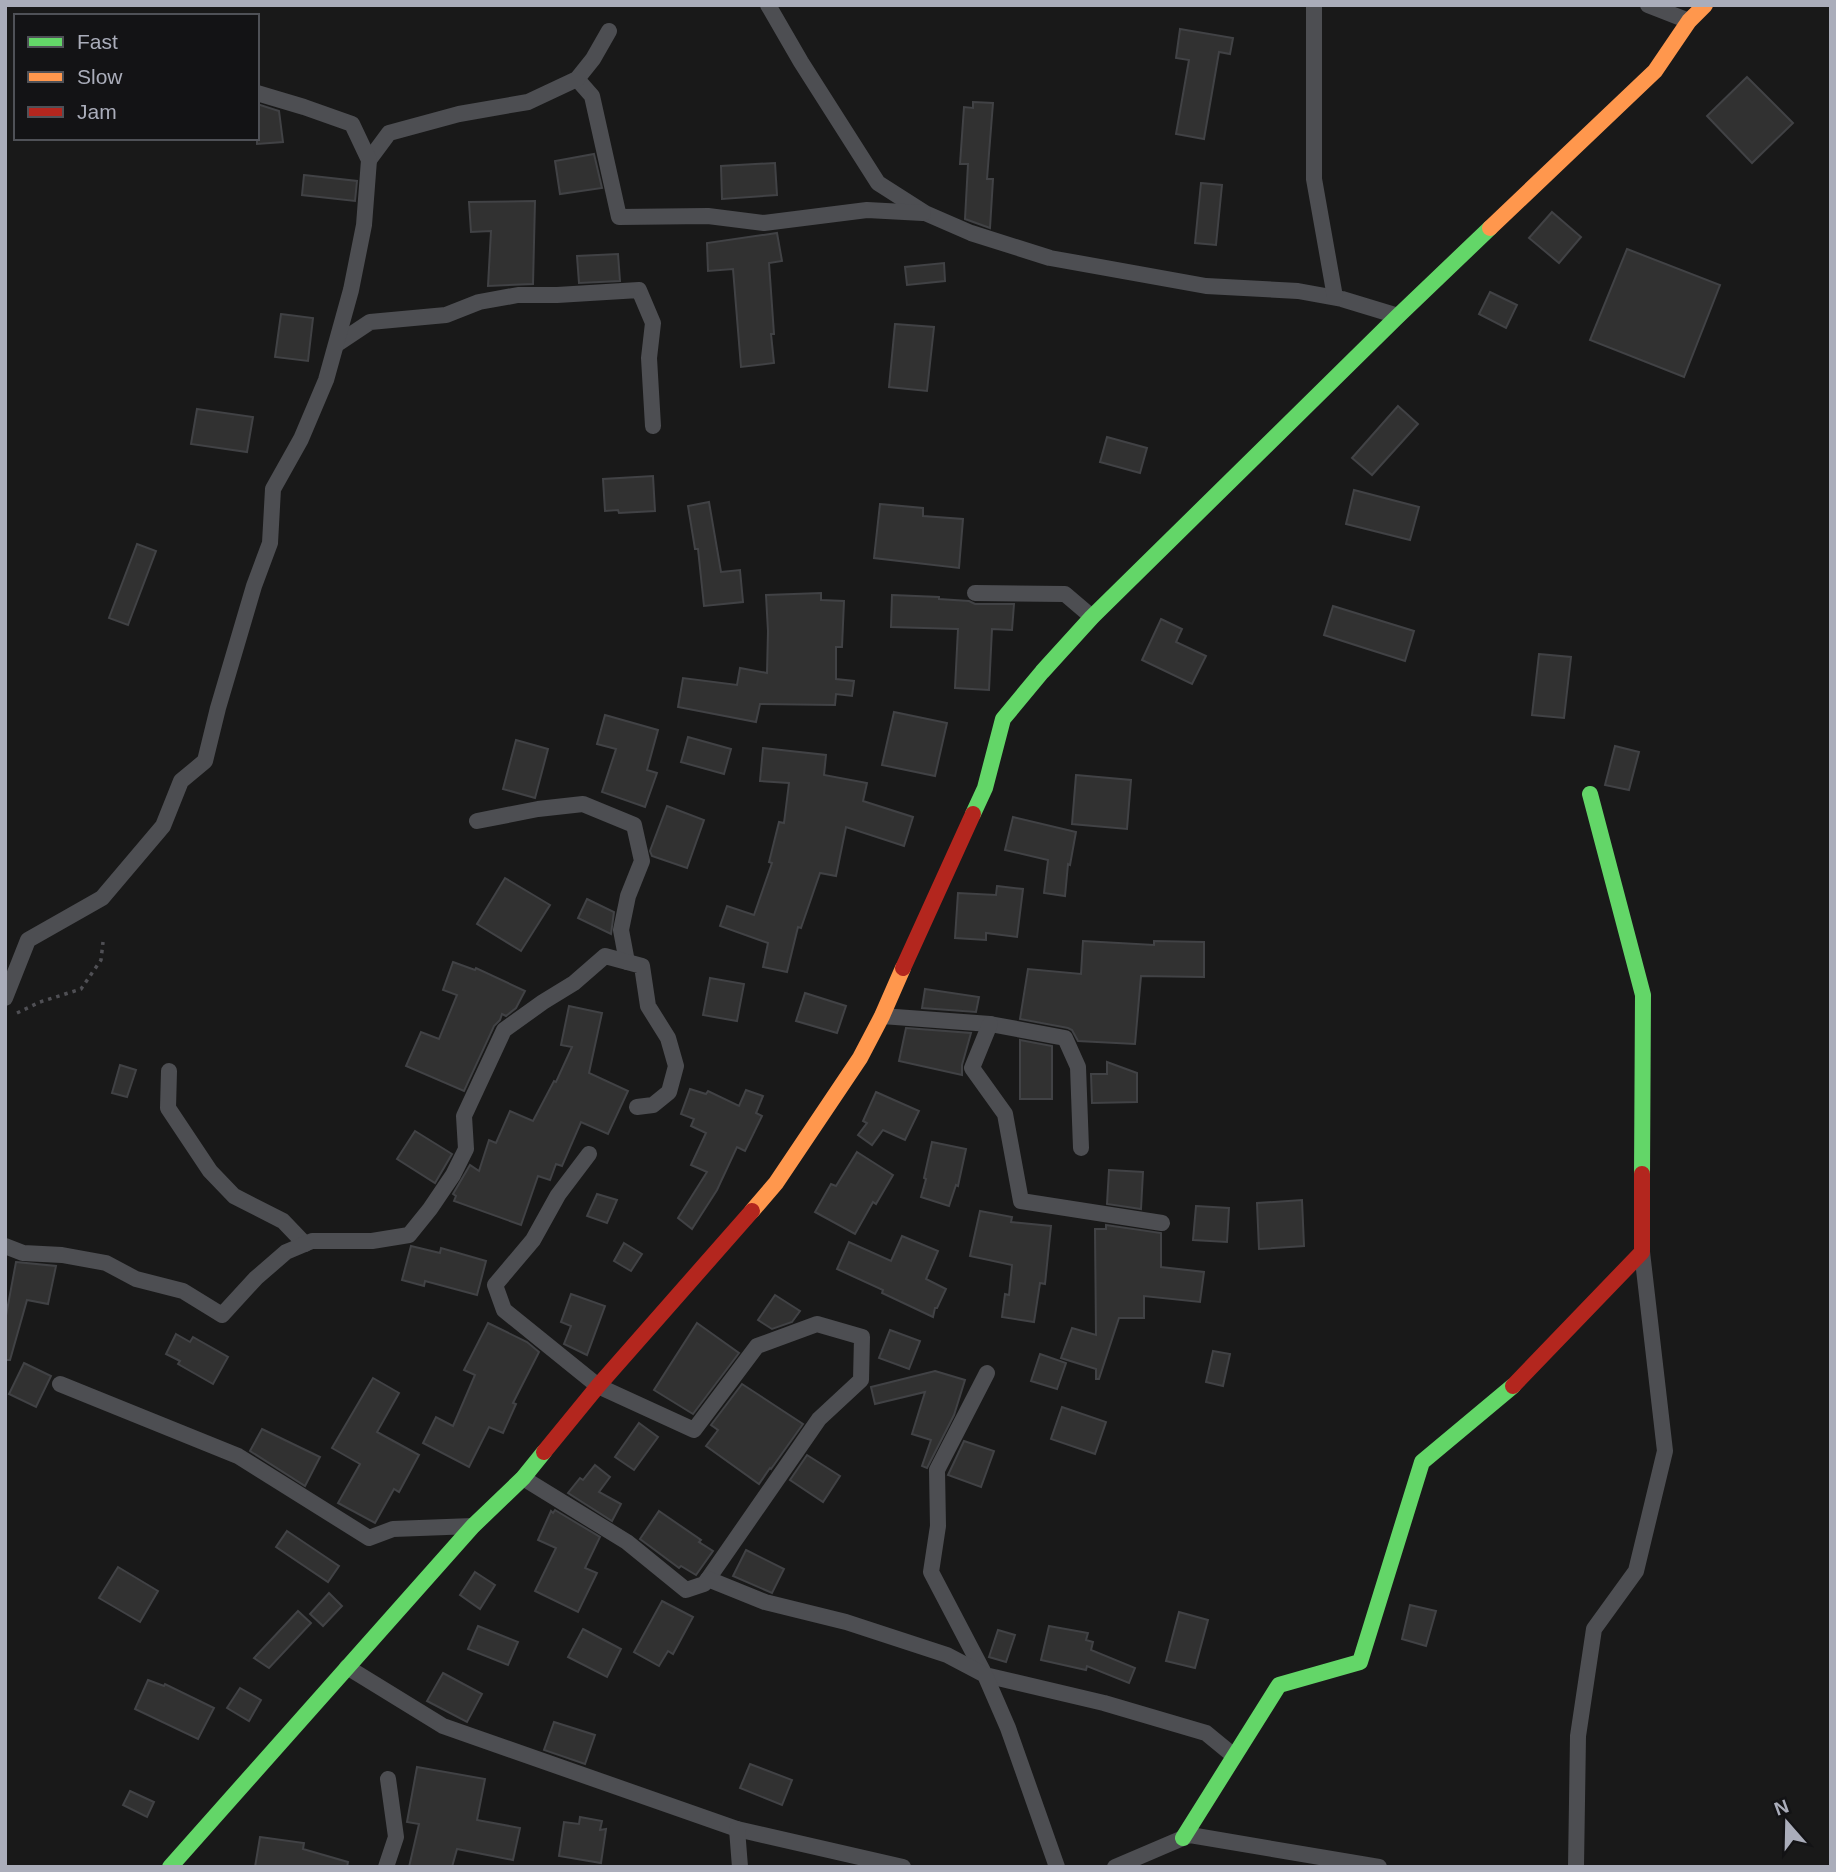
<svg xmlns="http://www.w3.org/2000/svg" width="1836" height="1872" font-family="Helvetica,sans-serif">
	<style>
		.building { fill: #313131; stroke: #414245; stroke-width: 2 }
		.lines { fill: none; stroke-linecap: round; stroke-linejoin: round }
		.path { stroke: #4f4f54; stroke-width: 3.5; stroke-dasharray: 3.5 5; stroke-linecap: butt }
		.street { stroke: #4d4e52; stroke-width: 16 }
		.fast { stroke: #63d668; stroke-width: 16 }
		.slow { stroke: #ff974d; stroke-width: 16 }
		.jam { stroke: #b3261e; stroke-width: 16 }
	</style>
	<rect width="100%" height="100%" fill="#191919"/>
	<g class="building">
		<polygon points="1180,29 1233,38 1230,54 1219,52 1204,139 1176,134 1189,60 1176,58"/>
		<polygon points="1747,77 1793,123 1752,163 1707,116"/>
		<polygon points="973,102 993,103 987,179 993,179 990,228 965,219 968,164 960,164 964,107 973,108"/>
		<polygon points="257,104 279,111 283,142 257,144"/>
		<polygon points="594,154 602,188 560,194 555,161"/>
		<polygon points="775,163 777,195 722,199 721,166"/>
		<polygon points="304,175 357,181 355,201 302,195"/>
		<polygon points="1201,183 1222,185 1216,245 1195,243"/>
		<polygon points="535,201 533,284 488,286 491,231 471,232 469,202"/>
		<polygon points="1552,212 1581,237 1559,263 1529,238"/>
		<polygon points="777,233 782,261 769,263 774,334 771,334 774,363 741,367 733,269 708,271 707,243"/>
		<polygon points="1627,249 1720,285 1684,377 1590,340"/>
		<polygon points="618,254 620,281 579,283 577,256"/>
		<polygon points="944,263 945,281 907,285 905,267"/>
		<polygon points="1490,292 1517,305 1506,328 1479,314"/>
		<polygon points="281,314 313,318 308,361 275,357"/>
		<polygon points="895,324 934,327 927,391 889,387"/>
		<polygon points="1398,406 1418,424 1372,475 1352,458"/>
		<polygon points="197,409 253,417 247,452 191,444"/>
		<polygon points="1107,437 1147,448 1140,473 1100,462"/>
		<polygon points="653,476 655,511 619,513 618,510 605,511 603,479"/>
		<polygon points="1354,490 1419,507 1410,540 1346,524"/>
		<polygon points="709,502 721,572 740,570 743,602 704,606 698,549 695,549 688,506"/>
		<polygon points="880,504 923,508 923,516 963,519 959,568 874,558"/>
		<polygon points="137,544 156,551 128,625 109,618"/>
		<polygon points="821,593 821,600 844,601 842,647 836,647 836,679 854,681 852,696 836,694 835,705 760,704 756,722 678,707 683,678 737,685 740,668 767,673 768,631 766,595"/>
		<polygon points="892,595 939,597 939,599 969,601 975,604 1014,604 1012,630 992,629 989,690 955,688 958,629 891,627"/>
		<polygon points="1333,606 1414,631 1405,661 1324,635"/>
		<polygon points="1161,619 1182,629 1176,642 1206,656 1192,684 1142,660"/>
		<polygon points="1539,654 1571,657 1564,718 1532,715"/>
		<polygon points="894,712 947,723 935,776 882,765"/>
		<polygon points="605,715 658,730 647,770 657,773 645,807 602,792 616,749 597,744"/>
		<polygon points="688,737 731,749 724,774 681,762"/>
		<polygon points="516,740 548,749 535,798 503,789"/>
		<polygon points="1615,746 1639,752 1629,790 1605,785"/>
		<polygon points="763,748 826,755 824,775 867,783 863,801 913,817 904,846 846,827 836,876 820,873 801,928 798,927 787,972 763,967 768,943 720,926 727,906 754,915 772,863 769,862 779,822 784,823 789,783 760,781"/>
		<polygon points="1076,775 1131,780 1127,829 1072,824"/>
		<polygon points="667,806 704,820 687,868 652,856 650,851"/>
		<polygon points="1013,817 1076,832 1070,865 1068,864 1065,896 1044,893 1048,860 1005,850"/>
		<polygon points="505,878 550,905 521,951 477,924"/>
		<polygon points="997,886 1023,889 1017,937 986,933 986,940 955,938 958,893 996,895"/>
		<polygon points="587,899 614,912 611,934 578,918"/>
		<polygon points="1083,941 1154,945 1154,941 1204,942 1204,977 1141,976 1135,1044 1078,1041 1072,1030 1068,1028 1020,1019 1028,969 1081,974"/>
		<polygon points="453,962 475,970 476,968 525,991 516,1008 506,1016 502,1014 500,1020 494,1026 464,1091 406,1066 421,1032 439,1039 457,995 443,990"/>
		<polygon points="710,978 744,984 737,1021 703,1015"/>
		<polygon points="925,989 979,997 976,1012 922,1008"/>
		<polygon points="805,993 846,1006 837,1033 796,1021"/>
		<polygon points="569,1006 602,1013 589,1073 628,1091 608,1134 581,1122 562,1166 556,1164 550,1180 538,1176 521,1225 454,1201 456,1196 453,1194 470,1165 479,1171 489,1140 496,1143 510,1111 533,1121 554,1081 556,1082 572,1047 561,1045"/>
		<polygon points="906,1028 971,1033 962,1065 962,1075 899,1061"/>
		<polygon points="1020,1040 1052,1046 1052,1099 1020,1099"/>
		<polygon points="1107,1062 1137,1073 1137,1102 1092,1103 1091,1074 1107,1074"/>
		<polygon points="120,1065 136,1070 127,1097 112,1093"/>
		<polygon points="690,1089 706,1094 708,1091 739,1106 746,1090 763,1096 756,1113 762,1116 745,1151 737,1147 717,1190 692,1229 678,1218 707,1172 691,1165 706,1133 691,1126 694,1119 681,1114"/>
		<polygon points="876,1092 919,1111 905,1140 883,1130 872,1145 858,1135 867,1123 863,1121"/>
		<polygon points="415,1131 452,1154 435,1183 397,1159"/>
		<polygon points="932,1142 966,1149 958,1186 956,1185 949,1206 921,1197 926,1179 924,1178"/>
		<polygon points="857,1152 893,1175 876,1204 873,1202 855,1234 815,1212 831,1184 836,1186"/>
		<polygon points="1109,1170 1143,1172 1141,1209 1107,1204"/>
		<polygon points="597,1194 617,1200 607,1223 587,1216"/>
		<polygon points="1302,1200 1304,1246 1259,1249 1257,1203"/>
		<polygon points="1196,1206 1229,1208 1227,1242 1193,1240"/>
		<polygon points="980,1211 1012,1217 1011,1222 1051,1226 1045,1284 1040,1283 1034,1322 1002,1317 1005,1294 1009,1295 1012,1265 970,1256"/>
		<polygon points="1106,1225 1161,1233 1161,1267 1204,1272 1200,1302 1144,1296 1144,1318 1119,1318 1099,1379 1096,1379 1096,1369 1061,1358 1072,1328 1096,1335 1095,1229 1106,1229"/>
		<polygon points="902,1236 938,1251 926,1279 946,1289 937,1308 935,1308 933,1317 882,1293 883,1290 837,1269 849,1242 891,1261"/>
		<polygon points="624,1243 642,1254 631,1271 614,1261"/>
		<polygon points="411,1246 440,1253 441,1248 486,1261 477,1295 425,1281 424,1286 402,1280"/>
		<polygon points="16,1262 56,1266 48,1304 27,1300 10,1360 5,1360 5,1321"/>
		<polygon points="571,1294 605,1306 587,1355 564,1344 571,1326 561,1322"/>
		<polygon points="775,1295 800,1311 792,1322 772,1329 758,1320"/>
		<polygon points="488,1323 527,1342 539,1352 513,1403 516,1404 503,1433 489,1427 469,1467 423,1443 436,1417 453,1426 475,1375 464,1370"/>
		<polygon points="697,1323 739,1353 693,1414 654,1390"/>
		<polygon points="890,1330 920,1341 909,1369 879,1358"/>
		<polygon points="176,1334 190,1342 193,1337 228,1357 213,1384 178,1364 180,1361 166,1354"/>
		<polygon points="1213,1351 1230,1354 1223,1386 1206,1382"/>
		<polygon points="1040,1354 1066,1363 1057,1389 1031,1381"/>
		<polygon points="24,1363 51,1376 36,1407 9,1394"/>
		<polygon points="935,1371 965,1380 954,1415 927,1468 922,1466 931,1440 912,1434 925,1392 875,1404 871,1387"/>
		<polygon points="373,1378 399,1393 377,1432 419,1455 399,1492 394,1489 375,1523 338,1503 360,1464 332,1448"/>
		<polygon points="742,1384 803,1424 771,1469 770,1468 759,1484 706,1446 718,1430 711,1425"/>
		<polygon points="1062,1407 1106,1422 1095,1454 1051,1439"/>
		<polygon points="639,1423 658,1437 634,1470 615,1457"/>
		<polygon points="262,1429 320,1457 305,1486 250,1451"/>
		<polygon points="964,1441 994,1451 981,1487 948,1475"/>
		<polygon points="807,1455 840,1476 823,1502 790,1480"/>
		<polygon points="595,1465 610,1477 599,1492 621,1504 612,1521 568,1493 580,1478 583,1480"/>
		<polygon points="555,1510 600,1537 585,1568 597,1573 578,1612 535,1591 556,1548 538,1540 551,1511 553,1513"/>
		<polygon points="659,1511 701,1540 699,1542 713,1551 696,1575 681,1566 679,1568 640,1539"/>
		<polygon points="287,1531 339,1566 328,1582 276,1547"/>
		<polygon points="746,1550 784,1569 772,1593 733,1576"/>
		<polygon points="118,1567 158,1591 140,1622 99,1598"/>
		<polygon points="475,1572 495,1585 480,1609 460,1595"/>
		<polygon points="329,1593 342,1606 323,1626 310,1614"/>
		<polygon points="662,1601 693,1617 673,1654 668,1651 659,1666 634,1652"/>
		<polygon points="1410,1605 1436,1611 1426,1646 1402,1639"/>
		<polygon points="298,1611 311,1623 269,1668 254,1658"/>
		<polygon points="1179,1612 1208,1620 1195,1668 1166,1661"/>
		<polygon points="478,1626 518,1642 508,1665 468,1649"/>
		<polygon points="1049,1626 1088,1633 1086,1640 1093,1642 1091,1650 1135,1668 1129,1683 1087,1666 1086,1670 1041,1660"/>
		<polygon points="583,1629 621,1649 607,1677 568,1657"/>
		<polygon points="998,1630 1015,1635 1006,1662 989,1657"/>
		<polygon points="443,1673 482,1694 467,1722 427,1701"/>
		<polygon points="148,1680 164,1686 165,1684 214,1708 198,1739 135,1709"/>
		<polygon points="240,1688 261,1700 249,1721 227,1708"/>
		<polygon points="554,1722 595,1735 585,1764 544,1750"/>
		<polygon points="750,1764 792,1780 782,1805 740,1788"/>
		<polygon points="417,1767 485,1779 477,1820 520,1828 513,1860 457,1849 452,1867 409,1867 419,1824 407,1822"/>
		<polygon points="130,1791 154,1802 147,1817 123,1805"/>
		<polygon points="580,1817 602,1821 600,1830 606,1829 601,1863 559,1856 564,1822 579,1824"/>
		<polygon points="260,1837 304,1843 303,1849 348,1862 347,1867 255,1867"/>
	</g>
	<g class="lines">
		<polyline class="path" points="17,1013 40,1002 81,989 101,960 103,942"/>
		<g class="street">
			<polyline points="768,5 801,62 878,183 925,213 971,233 1050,258 1206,286 1298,291 1342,299 1398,316"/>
			<polyline points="1314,5 1314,179 1335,297"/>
			<polyline points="1648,5 1689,21"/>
			<polyline points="577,79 592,96 619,217 708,216 764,223 867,210 923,213"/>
			<polyline points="369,160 389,133 459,114 528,102 577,79 593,59 609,31"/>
			<polyline points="337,344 370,322 446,315 479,302 518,295 557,295 639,290 653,323 649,358 653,426"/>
			<polyline points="975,593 1065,594 1092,617"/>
			<polyline points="477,821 538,809 583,804 634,825 642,861 628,896 621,930 627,962"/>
			<polyline points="5,998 28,940 102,898 163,826 181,781 205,761 218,708 254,586 270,543 273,489 301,439 326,380 351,290 364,225 369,160 352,124 304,107 257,93"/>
			<polyline points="882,1016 990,1024 1065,1038 1078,1067 1081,1148"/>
			<polyline points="990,1024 972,1068 1005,1114 1021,1201 1162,1223"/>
			<polyline points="169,1071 168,1108 210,1171 234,1196 283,1221 305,1244"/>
			<polyline points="589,1154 558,1195 533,1240 495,1285 504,1310 598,1386 694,1430 757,1346 817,1324 862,1337 861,1380 819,1419 708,1579"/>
			<polyline points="5,1246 23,1253 62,1255 106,1263 136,1279 183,1291 222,1315 256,1278 286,1252 312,1241 372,1241 409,1235 430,1209 453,1175 466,1149 464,1116 504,1030 543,1002 574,983 605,956 642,966 648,1006 668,1038 676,1066 669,1092 653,1105 637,1107"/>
			<polyline points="987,1373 937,1470 938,1526 931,1572 985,1675 1104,1703 1206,1733 1234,1756"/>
			<polyline points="60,1384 238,1456 369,1538 393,1529 473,1526"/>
			<polyline points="523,1478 627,1542 686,1590 704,1584 708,1579 765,1602 846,1622 947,1655 985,1675 1008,1728 1057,1867"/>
			<polyline points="347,1667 443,1726 737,1829 903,1867"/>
			<polyline points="737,1829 740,1867"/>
			<polyline points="386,1867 396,1837 388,1779"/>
			<polyline points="1115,1867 1190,1835 1379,1867"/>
			<polyline points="1576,1867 1578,1736 1594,1629 1636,1571 1665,1451 1642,1252"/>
		</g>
		<g class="fast">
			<polyline points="1590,794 1643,995 1642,1174"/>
			<polyline points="973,814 985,788 1003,719 1042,672 1092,617 1398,316 1490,228"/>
			<polyline points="1183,1838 1279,1685 1360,1662 1422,1462 1513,1386"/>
			<polyline points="170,1867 473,1526 523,1478 544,1452"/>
		</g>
		<g class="slow">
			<polyline points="1490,228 1655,71 1689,21 1705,5"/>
			<polyline points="752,1211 776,1183 860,1058 882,1016 903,968"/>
		</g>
		<g class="jam">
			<polyline points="903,968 973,814"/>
			<polyline points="1513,1386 1642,1252 1642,1174"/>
			<polyline points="544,1452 598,1386 752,1211"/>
		</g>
	</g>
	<rect width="1836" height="1872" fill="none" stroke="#aaadba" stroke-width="14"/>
	<rect x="14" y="14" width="245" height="126" fill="#131315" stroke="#4f5157" stroke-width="2"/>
	<rect x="28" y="37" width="35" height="10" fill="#63d668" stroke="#4f5157" stroke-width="2"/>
	<text x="77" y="49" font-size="21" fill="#aaadba">Fast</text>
	<rect x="28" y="72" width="35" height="10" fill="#ff974d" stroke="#4f5157" stroke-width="2"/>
	<text x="77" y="84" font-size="21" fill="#aaadba">Slow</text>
	<rect x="28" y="107" width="35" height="10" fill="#b3261e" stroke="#4f5157" stroke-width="2"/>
	<text x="77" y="119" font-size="21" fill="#aaadba">Jam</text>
	<g transform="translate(1787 1823) rotate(340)" stroke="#131315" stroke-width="5" paint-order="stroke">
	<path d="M0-5L12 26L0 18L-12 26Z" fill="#aaadba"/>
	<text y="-10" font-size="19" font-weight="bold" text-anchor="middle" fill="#aaadba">N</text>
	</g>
</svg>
